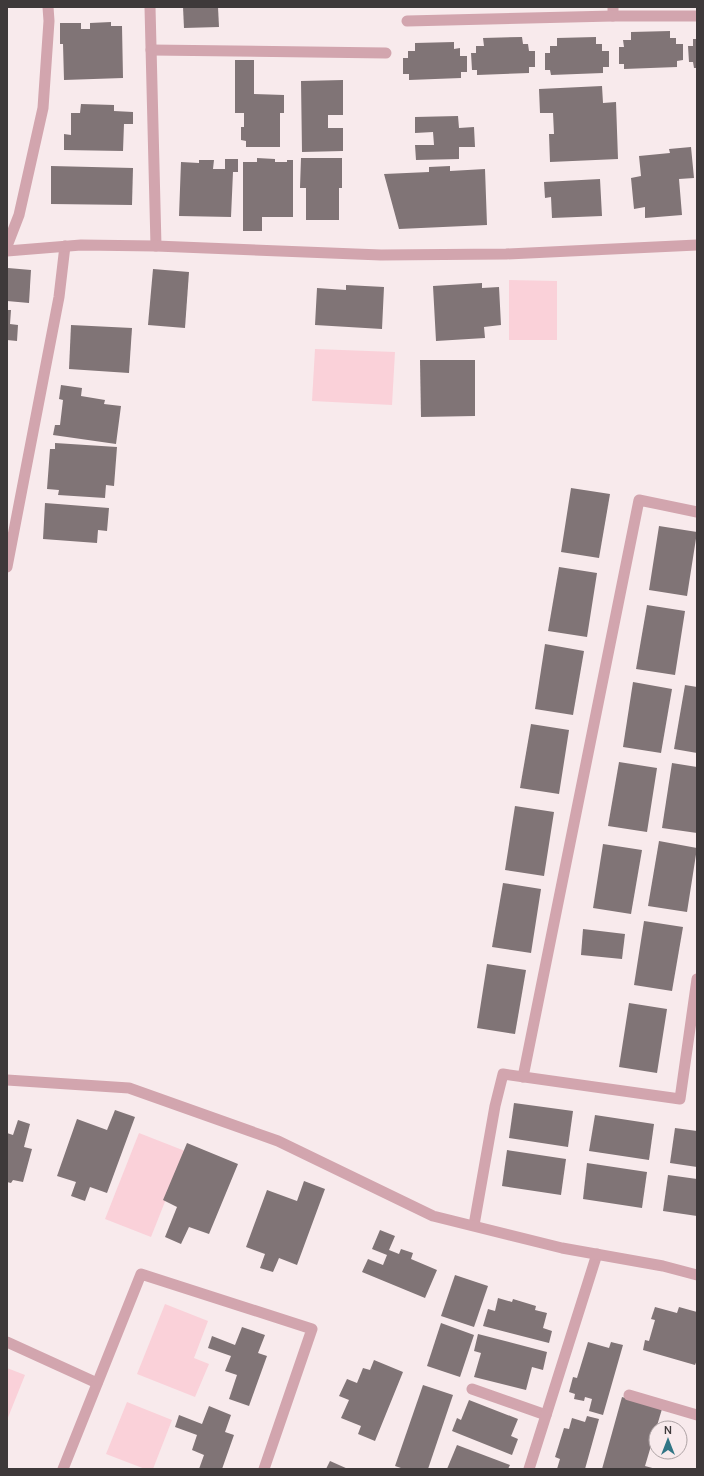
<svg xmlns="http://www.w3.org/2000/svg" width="704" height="1476" font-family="Manrope,sans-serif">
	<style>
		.green { fill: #fad1d9 }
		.building { fill: #807476 }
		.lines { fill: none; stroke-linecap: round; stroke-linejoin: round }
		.service { stroke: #d2a5ae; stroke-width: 11 }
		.minor { stroke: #d2a5ae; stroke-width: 11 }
		.tertiary { stroke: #d2a5ae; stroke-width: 11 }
	</style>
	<rect width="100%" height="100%" fill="#f8eaec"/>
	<g class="green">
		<polygon points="509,280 557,281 557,340 509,340"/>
		<polygon points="315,349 395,352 392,405 312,401"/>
		<polygon points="139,1133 185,1151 151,1237 105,1219"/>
		<polygon points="165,1304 208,1321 194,1358 209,1364 195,1397 137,1374"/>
		<polygon points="7,1368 25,1375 7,1420"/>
		<polygon points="127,1402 172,1420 153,1469 145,1469 106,1454"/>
	</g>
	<g class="building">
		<polygon points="183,7 218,7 219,27 184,28"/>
		<polygon points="111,22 111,26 122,26 123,78 64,80 63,44 60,44 60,23 81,23 81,29 90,29 90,23"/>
		<polygon points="670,31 670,38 676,38 676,44 683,44 683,60 677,61 677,67 624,69 624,64 619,64 619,47 624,47 623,40 631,40 631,32"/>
		<polygon points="522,37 523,44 528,44 529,51 535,51 535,67 529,67 529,73 477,75 477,70 472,70 471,53 476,53 476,46 484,46 483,38"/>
		<polygon points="596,37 596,44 602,44 602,51 609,51 609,67 603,67 603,73 551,75 550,70 545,70 545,53 550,53 550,46 557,46 557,38"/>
		<polygon points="693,39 697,39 697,68 694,68 693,62 689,62 688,46 693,46"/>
		<polygon points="454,42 454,49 460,48 460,56 467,56 467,72 461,72 461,78 409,80 409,74 403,74 403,58 408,58 408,51 415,51 415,43"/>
		<polygon points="235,60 254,60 254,94 284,95 284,113 280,113 280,147 246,147 246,141 241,140 241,127 244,127 244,113 235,113"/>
		<polygon points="343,80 343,115 328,115 328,128 343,128 343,151 302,152 301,81"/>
		<polygon points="602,86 603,103 616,102 618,159 550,162 549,134 554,134 553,113 540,113 539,89"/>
		<polygon points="81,104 114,105 114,111 133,112 133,124 124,124 123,151 64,150 64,134 71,135 71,113 80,113"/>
		<polygon points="458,116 459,128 474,127 475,147 459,147 459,159 416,160 415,145 434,145 433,132 415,133 415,117"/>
		<polygon points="691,147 694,178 679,179 682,215 645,218 645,207 634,209 631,178 641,176 639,156 670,153 669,149"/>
		<polygon points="257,158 275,159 275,162 287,162 287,160 293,160 293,217 262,217 262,231 243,231 243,162 257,162"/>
		<polygon points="301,158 342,158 342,188 339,188 339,220 306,220 306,188 300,188"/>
		<polygon points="225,159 238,159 238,172 233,172 231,217 179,216 181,162 199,163 199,160 214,160 213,169 225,169"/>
		<polygon points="51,166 133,168 132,205 51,204"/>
		<polygon points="450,166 450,171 485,169 487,225 399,229 384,174 429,172 429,167"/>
		<polygon points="600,179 602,216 552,218 551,197 545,198 544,182"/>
		<polygon points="8,268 31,270 29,303 7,301 7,270"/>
		<polygon points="153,269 189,272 185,328 148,325"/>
		<polygon points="482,283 482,288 499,287 501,325 484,327 485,338 436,341 433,286"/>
		<polygon points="346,285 384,287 382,329 315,325 317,288 346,290"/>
		<polygon points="7,310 11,310 10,324 18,325 17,341 7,340"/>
		<polygon points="71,325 132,328 129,373 69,369"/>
		<polygon points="420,360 475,360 475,416 421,417"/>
		<polygon points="61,385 82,388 81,396 105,400 104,404 121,406 116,444 53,435 55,425 60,425 63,400 59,399"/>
		<polygon points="55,443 117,447 114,486 106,485 105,498 58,495 59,490 47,489 50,449 55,449"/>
		<polygon points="571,488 610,494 599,558 561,552"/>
		<polygon points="45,503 109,508 107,531 98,530 97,543 43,539"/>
		<polygon points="659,526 697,532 687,596 649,590"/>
		<polygon points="559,567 597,573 587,637 548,631"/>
		<polygon points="647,605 685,611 675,675 636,669"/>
		<polygon points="545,644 584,651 573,715 535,709"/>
		<polygon points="633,682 672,689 661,753 623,747"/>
		<polygon points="685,685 697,687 697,753 674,749"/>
		<polygon points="531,724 569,730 559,794 520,788"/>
		<polygon points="619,762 657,768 647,832 608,826"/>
		<polygon points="672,763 697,767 697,833 662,828"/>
		<polygon points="515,806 554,812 544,876 505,870"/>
		<polygon points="659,841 697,848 687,912 648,906"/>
		<polygon points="603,844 642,850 631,914 593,908"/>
		<polygon points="503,883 541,889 531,953 492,947"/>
		<polygon points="644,921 683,927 672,991 634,985"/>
		<polygon points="583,929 625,934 622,959 581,955"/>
		<polygon points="487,964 526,970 515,1034 477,1028"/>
		<polygon points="629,1003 667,1009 657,1073 619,1067"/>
		<polygon points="514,1103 573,1111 568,1147 509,1138"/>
		<polygon points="115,1110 135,1117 107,1193 90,1187 85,1201 71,1196 76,1182 57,1176 77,1119 107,1130"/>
		<polygon points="595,1115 654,1124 649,1160 589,1151"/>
		<polygon points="18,1120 30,1124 24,1147 32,1149 23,1182 13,1180 11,1183 7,1182 7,1133 13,1135"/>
		<polygon points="675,1128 697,1131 697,1167 670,1163"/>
		<polygon points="187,1143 238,1164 209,1234 189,1227 181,1244 165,1237 177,1207 163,1200"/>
		<polygon points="507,1150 566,1159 561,1195 502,1186"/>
		<polygon points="587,1163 647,1172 642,1208 583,1199"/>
		<polygon points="668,1175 697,1179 697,1216 663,1211"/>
		<polygon points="304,1181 325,1189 297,1265 279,1258 273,1272 260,1268 265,1254 246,1247 267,1190 297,1201"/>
		<polygon points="380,1230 395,1236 389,1250 399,1254 401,1249 413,1253 411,1259 437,1270 425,1298 362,1272 368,1259 383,1265 387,1255 372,1249"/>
		<polygon points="455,1275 488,1286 474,1327 441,1316"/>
		<polygon points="498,1298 512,1302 513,1299 536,1306 535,1310 547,1313 543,1328 552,1331 549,1343 483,1326 488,1309 495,1311"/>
		<polygon points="655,1307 677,1313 679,1307 697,1312 697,1360 695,1365 643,1350 645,1340 649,1341 655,1320 651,1319"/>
		<polygon points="441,1323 474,1335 460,1377 427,1366"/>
		<polygon points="242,1327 265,1335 258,1353 267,1356 249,1406 229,1399 237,1375 225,1371 231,1356 208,1348 212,1336 235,1345"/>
		<polygon points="478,1334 547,1352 543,1370 532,1367 526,1390 474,1377 481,1353 474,1351"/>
		<polygon points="588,1342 609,1348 611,1342 623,1345 603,1415 589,1411 592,1399 585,1397 584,1401 574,1399 575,1394 569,1392 573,1377 577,1378"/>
		<polygon points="374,1360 403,1372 375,1441 358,1434 361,1426 341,1418 349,1400 339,1396 347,1379 357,1383 363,1368 370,1370"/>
		<polygon points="423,1385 453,1395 428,1469 404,1469 395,1466"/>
		<polygon points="622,1397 662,1409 645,1466 656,1469 602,1469"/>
		<polygon points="469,1400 518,1419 511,1436 518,1439 512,1455 452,1431 457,1418 461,1420"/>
		<polygon points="209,1406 231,1415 225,1432 234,1435 222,1469 199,1469 204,1455 192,1450 197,1435 175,1427 179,1415 202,1424"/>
		<polygon points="587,1416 599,1419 585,1469 557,1469 560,1459 555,1457 564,1428 569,1429 572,1418 585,1422"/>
		<polygon points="457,1445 510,1465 508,1469 447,1469"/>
		<polygon points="330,1461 348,1469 326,1469"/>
	</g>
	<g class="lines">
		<g class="service">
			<polyline points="523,1077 639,500 697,512"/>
			<polyline points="474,1225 495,1106 503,1074 680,1099 697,979"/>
		</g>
		<g class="minor">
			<polyline points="150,7 156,246"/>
			<polyline points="613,7 613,16 697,16"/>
			<polyline points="407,21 613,16"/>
			<polyline points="151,50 386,53"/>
			<polyline points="7,246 19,215 43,108 49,21 48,7"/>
			<polyline points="7,567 59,297 65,246"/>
			<polyline points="7,1342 97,1383"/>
			<polyline points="472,1389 546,1415"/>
			<polyline points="629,1395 697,1415"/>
			<polyline points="63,1469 141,1274 312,1329 264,1469"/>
			<polyline points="529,1469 597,1254"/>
		</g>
		<g class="tertiary">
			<polyline points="7,251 81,245 156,246 381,255 506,254 697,245"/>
			<polyline points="7,1080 129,1088 278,1141 433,1216 562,1248 663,1266 697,1275"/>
		</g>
	</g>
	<rect width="704" height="1476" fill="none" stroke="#3e393a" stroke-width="16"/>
	<g transform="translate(668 1440)"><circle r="19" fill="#f8eaec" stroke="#aea3a5"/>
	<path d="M0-3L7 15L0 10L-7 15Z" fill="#317585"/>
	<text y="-6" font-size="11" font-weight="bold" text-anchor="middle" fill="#3e393a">N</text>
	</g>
</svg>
